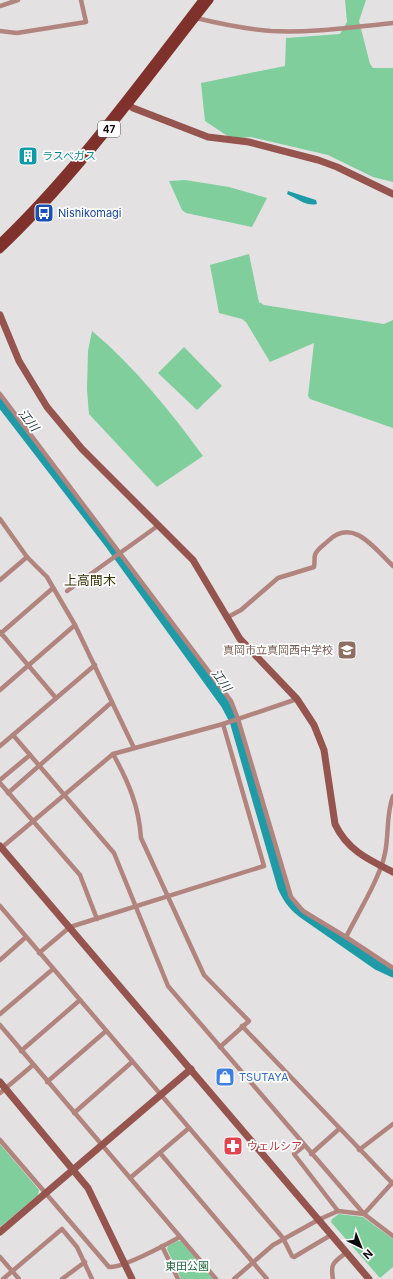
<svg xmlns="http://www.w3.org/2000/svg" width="393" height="1279" font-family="Inter,'Noto Sans JP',sans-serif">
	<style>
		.green { fill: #7fce9b }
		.water { fill: #1e9ba6 }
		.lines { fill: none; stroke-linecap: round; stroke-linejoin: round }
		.river { stroke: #1e9ba6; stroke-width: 9 }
		.street { stroke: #b1847e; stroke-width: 4.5 }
		.secondary { stroke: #95554e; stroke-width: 7 }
		.primary { stroke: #7f322c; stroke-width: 7 }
		.labels { text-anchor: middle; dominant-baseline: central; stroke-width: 3.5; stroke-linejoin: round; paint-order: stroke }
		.shield { fill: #fff; stroke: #555455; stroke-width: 1 }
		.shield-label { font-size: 10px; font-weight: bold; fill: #0c0b0c }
		.culture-label { font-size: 11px; fill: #0d838f; stroke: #fff; text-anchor: start }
		.transit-label { font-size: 11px; fill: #164399; stroke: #fff; text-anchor: start }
		.education-label { font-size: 11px; fill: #785e54; stroke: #fff; text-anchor: end }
		.shop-label { font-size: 11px; fill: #366cbe; stroke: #fff; text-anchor: start }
		.health-label { font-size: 11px; fill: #be3a42; stroke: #fff; text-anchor: start }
		.park-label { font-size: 11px; fill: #226740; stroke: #fff }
		.water-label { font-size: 12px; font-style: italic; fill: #243e40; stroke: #fff }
		.quarter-label { font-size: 13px; fill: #373307; stroke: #fff }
	</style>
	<rect width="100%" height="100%" fill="#e4e1e3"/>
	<g class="green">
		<polygon points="345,0 366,0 359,21 370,64 373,68 393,68 393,182 373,177 328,155 251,137 232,139 205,121 201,83 285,66 286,38 340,34 347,22"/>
		<polygon points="185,180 229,187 267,198 252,227 186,213 182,210 169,181"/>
		<polygon points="249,254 258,298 259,302 264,305 384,324 393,320 393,428 310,399 308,396 314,343 270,362 246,322 242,319 219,313 210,265"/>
		<path d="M 92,331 C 135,367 170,411 203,456 L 157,487 L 89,414 L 87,390 L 88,351 Z"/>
		<polygon points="184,347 222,386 197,410 158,373"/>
		<polygon points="0,1144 39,1190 38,1195 0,1227"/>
		<polygon points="339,1214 363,1217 393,1239 393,1267 380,1278 331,1222 332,1219"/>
		<polygon points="178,1241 181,1241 213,1279 181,1279 167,1249 168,1246"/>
	</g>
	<path class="water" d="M 288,191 L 316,200 L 317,204 C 307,207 296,198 287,194 Z"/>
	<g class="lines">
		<path class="river" d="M 0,402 L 110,545 L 225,704 L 234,721 L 282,887 C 288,900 294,908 306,916 L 378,966 L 393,973"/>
		<g class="street">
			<polyline points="0,6 18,0"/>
			<path d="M 196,18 C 221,24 245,29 271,31 C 312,33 353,27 393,23"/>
			<polyline points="0,31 17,33 86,22 81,0"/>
			<polyline points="0,394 231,701 238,719 291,897 303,911 346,937 393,968"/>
			<polyline points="0,519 27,557 47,577 75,625 134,748"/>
			<polyline points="0,580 27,557"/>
			<polyline points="67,591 159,525"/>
			<path d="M 226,618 L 241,610 L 278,578 L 314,567 C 315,563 314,558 315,555 C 317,549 324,545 328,541 C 353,517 374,548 393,566"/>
			<polyline points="0,632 56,698"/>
			<polyline points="0,634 53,588"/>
			<polyline points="0,690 75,625"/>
			<polyline points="13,735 114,853 168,986 364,1214 393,1236"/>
			<polyline points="0,746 95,665"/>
			<path d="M 113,754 C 128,781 139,806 141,838 L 204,975 L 249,1021 L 220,1047"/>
			<polyline points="0,780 30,755"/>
			<polyline points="0,783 80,875 97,919"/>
			<polyline points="8,793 112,702"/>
			<polyline points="0,849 113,754 223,724 297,699"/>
			<polyline points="0,906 283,1238 292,1256 294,1257 331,1235"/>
			<path d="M 346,937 C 357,915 381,876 385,853 C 389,835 386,814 393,796"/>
			<polyline points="39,953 70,927 264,866 223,724"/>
			<polyline points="0,960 26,937"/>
			<polyline points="0,1014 53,969"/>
			<polyline points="0,1025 216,1279"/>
			<polyline points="242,1026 393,1184"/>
			<polyline points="21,1051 80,1000"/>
			<polyline points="47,1082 106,1031"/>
			<polyline points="0,1093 33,1065"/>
			<polyline points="74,1113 132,1062"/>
			<path d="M 0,1140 L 109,1267 C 122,1269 167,1244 180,1237"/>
			<polyline points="304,1146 294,1154 338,1211"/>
			<polyline points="359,1150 393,1124"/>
			<polyline points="160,1153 267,1279"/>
			<polyline points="311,1154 339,1129"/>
			<polyline points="130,1178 189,1128"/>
			<polyline points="162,1246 178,1279"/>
			<polyline points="0,1257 19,1279"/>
			<polyline points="3,1279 62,1229 77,1247 92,1279"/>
			<polyline points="62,1279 85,1262"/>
			<polyline points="234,1279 273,1245 318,1220 338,1211 364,1214 393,1182"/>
			<path d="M 333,1279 C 330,1263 334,1262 346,1253"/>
		</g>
		<g class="secondary">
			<polyline points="125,102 133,108 208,137 249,142 318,160 337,167 393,194"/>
			<path d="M 0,315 L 19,361 L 47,407 L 82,449 L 193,560 L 240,639 L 297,699 L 314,725 L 324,750 L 335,824 C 347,850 369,860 393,872"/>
			<polyline points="0,846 369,1279"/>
			<polyline points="0,1082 88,1188 132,1279"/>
			<polyline points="0,1232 191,1069"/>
		</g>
		<g class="primary">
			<path d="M 0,242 C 76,169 138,83 202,0"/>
			<path d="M 0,250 C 79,175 143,85 210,0"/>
		</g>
	</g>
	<defs>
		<g id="building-square" transform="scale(1)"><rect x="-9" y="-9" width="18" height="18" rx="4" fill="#0f9aa8" stroke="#fff"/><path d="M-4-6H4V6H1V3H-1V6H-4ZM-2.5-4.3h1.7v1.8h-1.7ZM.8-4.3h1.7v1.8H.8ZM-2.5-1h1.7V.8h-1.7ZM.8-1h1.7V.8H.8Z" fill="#fff"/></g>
		<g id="bus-square" transform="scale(1)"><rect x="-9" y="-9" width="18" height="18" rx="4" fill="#1a4fb4" stroke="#fff"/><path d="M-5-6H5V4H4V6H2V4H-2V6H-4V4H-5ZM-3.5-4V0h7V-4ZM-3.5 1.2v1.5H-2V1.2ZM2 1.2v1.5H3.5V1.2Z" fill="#fff"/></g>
		<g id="school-square" transform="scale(1)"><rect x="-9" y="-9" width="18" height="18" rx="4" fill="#8d6e63" stroke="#fff"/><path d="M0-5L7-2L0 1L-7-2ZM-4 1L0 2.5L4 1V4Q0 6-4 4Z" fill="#fff"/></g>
		<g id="shop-square" transform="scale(1)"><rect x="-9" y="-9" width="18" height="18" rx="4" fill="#3f7fe0" stroke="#fff"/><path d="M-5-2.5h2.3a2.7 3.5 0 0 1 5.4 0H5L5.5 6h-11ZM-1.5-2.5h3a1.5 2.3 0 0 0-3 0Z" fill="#fff"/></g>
		<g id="pharmacy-square" transform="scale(1)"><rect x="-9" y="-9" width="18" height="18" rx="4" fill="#e0444e" stroke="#fff"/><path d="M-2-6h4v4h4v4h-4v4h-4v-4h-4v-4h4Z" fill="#fff"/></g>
	</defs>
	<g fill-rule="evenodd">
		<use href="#building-square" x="28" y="156"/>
		<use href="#bus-square" x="44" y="213"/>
		<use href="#school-square" x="347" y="650"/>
		<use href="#shop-square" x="225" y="1077"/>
		<use href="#pharmacy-square" x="233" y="1146"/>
	</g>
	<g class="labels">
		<rect class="shield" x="98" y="121" width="22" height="16" rx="3"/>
		<g class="shield-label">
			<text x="109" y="129">47</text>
		</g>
		<g class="culture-label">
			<text x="42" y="156">ラスベガス</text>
		</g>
		<g class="transit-label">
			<text x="58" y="213">Nishikomagi</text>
		</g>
		<g class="education-label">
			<text x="333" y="650">真岡市立真岡西中学校</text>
		</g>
		<g class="shop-label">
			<text x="239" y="1077">TSUTAYA</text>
		</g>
		<g class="health-label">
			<text x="247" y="1146">ウェルシア</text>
		</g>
		<g class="park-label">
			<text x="187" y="1266">東田公園</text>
		</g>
		<g class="water-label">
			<text transform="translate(29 420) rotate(52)">江川</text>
			<text transform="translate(222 680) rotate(54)">江川</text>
		</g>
		<g class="quarter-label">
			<text x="90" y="580">上高間木</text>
		</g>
	</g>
	<g transform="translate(361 1247) rotate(137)" stroke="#ffffff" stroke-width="3" paint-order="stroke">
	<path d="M0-3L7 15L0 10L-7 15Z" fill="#0c0b0c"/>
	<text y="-6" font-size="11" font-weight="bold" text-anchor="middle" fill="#0c0b0c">N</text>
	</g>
</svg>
